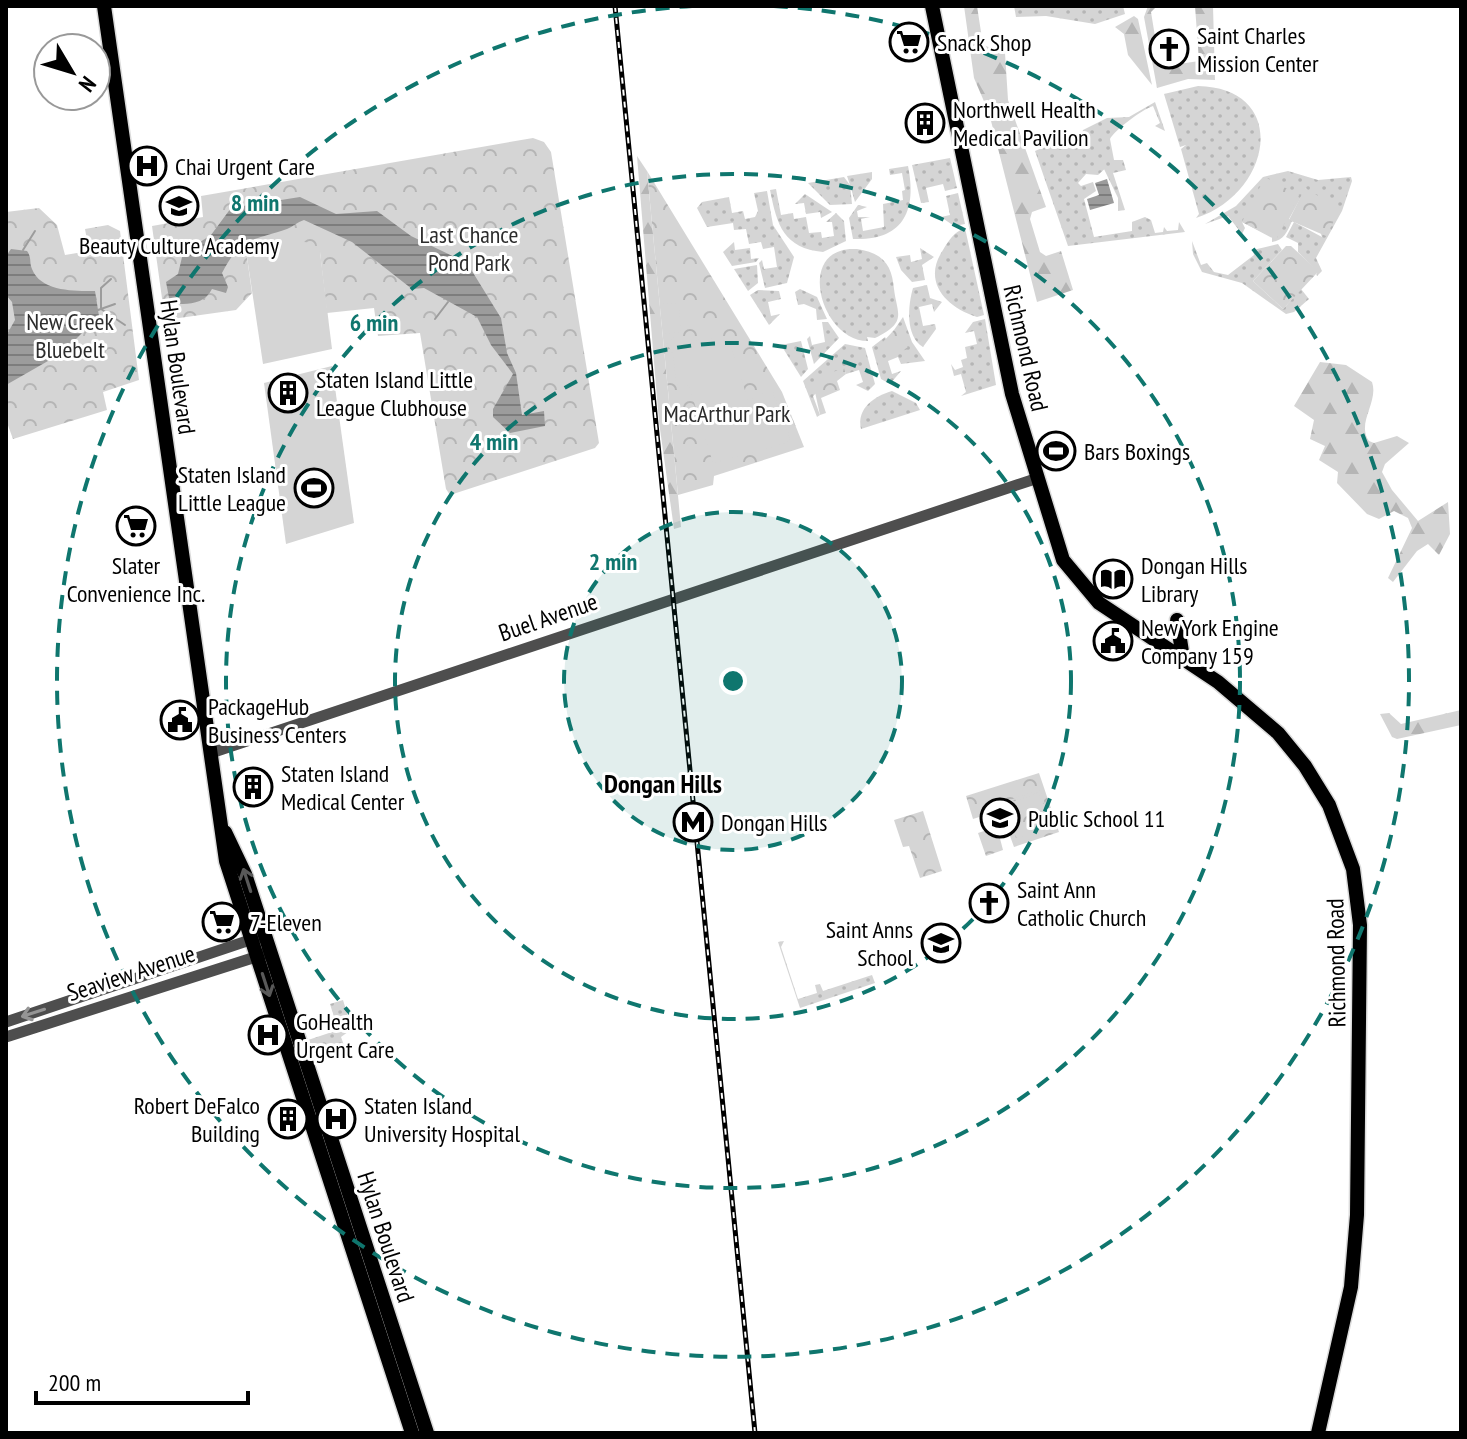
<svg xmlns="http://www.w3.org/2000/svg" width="1467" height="1439" font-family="'PT Sans Narrow',sans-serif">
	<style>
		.grass { fill: url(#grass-dots) }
		.forest { fill: url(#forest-firs) }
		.park { fill: url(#park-crowns) }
		.pitch { fill: #d5d5d5; fill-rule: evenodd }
		.water { fill: url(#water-rules) }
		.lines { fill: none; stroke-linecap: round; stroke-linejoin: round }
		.stream { stroke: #9c9c9c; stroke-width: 2 }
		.major-casing { stroke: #dbdbdb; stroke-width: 17 }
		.minor { stroke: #4e4e4e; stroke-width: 11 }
		.major { stroke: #000; stroke-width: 14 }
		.rail-casing { stroke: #000; stroke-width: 5 }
		.rail { stroke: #fff; stroke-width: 2; stroke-dasharray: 6; stroke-linecap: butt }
		.oneway { stroke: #595959 }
		.oneway2 { stroke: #959595 }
		.ring { fill: none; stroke: #0f766e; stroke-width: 4; stroke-dasharray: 14 10 }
		.labels { text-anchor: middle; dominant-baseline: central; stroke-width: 6; stroke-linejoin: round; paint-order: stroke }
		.poi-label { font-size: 24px; fill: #000; stroke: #fff; text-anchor: start }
		.park-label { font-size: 24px; fill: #2c2c2c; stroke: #fff }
		.street-label { font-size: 24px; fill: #000; stroke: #fff }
		.neighbourhood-label { font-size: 26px; font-weight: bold; fill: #000; stroke: #fff }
		.centre { fill: #0f766e; stroke: #fff; stroke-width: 4 }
		.ring-label { font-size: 24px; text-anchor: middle; font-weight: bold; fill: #0f766e; stroke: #fff; stroke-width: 6; stroke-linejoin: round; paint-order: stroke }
	</style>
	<defs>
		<pattern id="grass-dots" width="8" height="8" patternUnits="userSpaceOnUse" patternTransform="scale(2)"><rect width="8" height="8" fill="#d5d5d5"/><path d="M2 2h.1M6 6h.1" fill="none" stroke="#b5b5b5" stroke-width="1.8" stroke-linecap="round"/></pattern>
		<pattern id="forest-firs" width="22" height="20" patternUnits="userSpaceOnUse" patternTransform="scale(2)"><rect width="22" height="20" fill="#d5d5d5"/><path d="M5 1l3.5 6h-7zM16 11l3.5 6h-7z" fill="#b5b5b5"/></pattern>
		<pattern id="park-crowns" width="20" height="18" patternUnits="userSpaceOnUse" patternTransform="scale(2)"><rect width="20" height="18" fill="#d5d5d5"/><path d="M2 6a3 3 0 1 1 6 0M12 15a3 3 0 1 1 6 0" fill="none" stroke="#b5b5b5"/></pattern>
		<pattern id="water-rules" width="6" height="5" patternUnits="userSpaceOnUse" patternTransform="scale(2)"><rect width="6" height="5" fill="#9c9c9c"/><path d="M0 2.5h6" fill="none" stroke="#7d7d7d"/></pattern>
	</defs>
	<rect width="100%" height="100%" fill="#fff"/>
	<g class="grass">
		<polygon points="1014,6 1123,6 1125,14 1095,24 1046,16 1016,17"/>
		<path d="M 1198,86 C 1291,88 1272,194 1196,218 L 1199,214 L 1181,149 L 1186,145 L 1180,147 L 1164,94 Z"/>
		<path d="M 1155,102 L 1165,131 L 1155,126 L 1160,123 L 1153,106 C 1141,110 1114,131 1110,139 L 1114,160 L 1123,160 L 1126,170 L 1113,173 L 1125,210 L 1118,211 L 1118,198 L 1104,169 L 1110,164 L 1098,175 L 1086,174 L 1078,183 L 1081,186 L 1093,182 L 1096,191 L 1084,199 L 1094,237 L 1132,231 L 1132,222 L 1145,217 L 1151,220 L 1155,233 L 1163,232 L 1164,227 L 1167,231 L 1178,230 L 1179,222 L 1185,232 L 1068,246 L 1035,151 L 1073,134 L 1078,145 L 1083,130 L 1107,118 L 1129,117 Z"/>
		<polygon points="950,158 957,188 945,191 943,184 926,188 929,202 921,203 912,165"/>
		<path d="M 908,166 C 917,210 904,241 853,239 L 849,218 L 858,205 L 867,207 L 857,211 L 858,217 L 870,217 L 861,219 L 863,231 L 884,227 L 883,204 L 903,200 L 902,191 L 905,190 L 902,173 L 890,175 L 889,169 Z"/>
		<path d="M 1288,171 L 1318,180 L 1351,177 L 1352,181 L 1342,211 L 1316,258 L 1322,271 L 1317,276 L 1315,269 L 1298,252 L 1298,243 L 1286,237 L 1294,222 L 1322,237 L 1306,188 L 1289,219 L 1292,221 C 1287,232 1284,240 1272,242 L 1272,237 L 1276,239 L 1242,222 L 1245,228 L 1242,234 L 1228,216 L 1205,224 L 1236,206 L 1263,177 Z"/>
		<polygon points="872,172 872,179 855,202 850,185 852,204 830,205 808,183 844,177 850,185 847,176"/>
		<path d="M 776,189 L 781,215 L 793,213 L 794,219 L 806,217 L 809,233 L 821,232 L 822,238 L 834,236 L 832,222 L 826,222 L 836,213 L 844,221 L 846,241 L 823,252 C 784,248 777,226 770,190 Z"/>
		<polygon points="767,191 773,225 794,257 787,283 765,288 759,263 762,260 764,269 777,267 774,247 763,249 761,242 749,244 746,229 734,230 733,223 707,227 697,208 702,202 729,197 732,213 743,211 745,219 755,217 758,211 754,193"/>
		<polygon points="958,193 965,224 954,226 941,217 950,215 946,196"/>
		<polygon points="805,194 832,212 821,218 820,212 806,214 804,203 795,204"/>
		<path d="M 965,228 L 984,315 L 977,317 C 945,307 922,281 943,250 C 949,240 954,232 965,228 Z"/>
		<polygon points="1192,241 1201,265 1207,263 1214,272 1228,275 1254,255 1253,250 1278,244 1282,250 1253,281 1283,309 1301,289 1309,299 1294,312 1286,314 1242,283 1202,272 1193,254"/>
		<polygon points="734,242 735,250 750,248 751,259 759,258 756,262 732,266 723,252"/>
		<polygon points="920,248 934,257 922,265 925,280 912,282 901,270 896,257 910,255 911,262 922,259"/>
		<path d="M 857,249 C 885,253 892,267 894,289 C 897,314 908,322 875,338 L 867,337 L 868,341 C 820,341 794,245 857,249 Z"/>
		<polygon points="757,265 758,283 748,291 734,269"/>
		<path d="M 927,285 L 930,298 L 942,302 L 934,312 L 932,304 L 919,307 L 923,326 L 935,324 L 936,329 L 923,347 C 905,336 908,305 913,288 Z"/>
		<polygon points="800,289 817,297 827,319 817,320 816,309 804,304 798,305 795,292"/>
		<polygon points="758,290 779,291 781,299 768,302 771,316 780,314 769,325 750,295"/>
		<polygon points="903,317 912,342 925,361 901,364 898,357 888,361 892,374 901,371 890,384 881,379 872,347 885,337 887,341 900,334 894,330"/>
		<polygon points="985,319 996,385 961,396 966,392 961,374 954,376 951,364 955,370 963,367 961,360 967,358 965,347 977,344 974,331 965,333 973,322"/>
		<polygon points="822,322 828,322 839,338 814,364 807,339 810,336 812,345 825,342"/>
		<polygon points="801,341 808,369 801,377 781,345"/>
		<polygon points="845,344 865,348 875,384 868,391 856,385 863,382 859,370 846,374 844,369 813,396 820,415 817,417 803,381"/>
		<path d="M 892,391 L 916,403 L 920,410 L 861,429 C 856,408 875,396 892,391 Z"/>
		<polygon points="784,941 781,947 798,999 817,993 815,985 820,984 823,991 872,975 875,983 800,1008 778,942"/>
		<polygon points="343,1000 352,1029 341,1037 345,1048 314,1058 308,1040 338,1030 330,1004"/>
	</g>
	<g class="forest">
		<polygon points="964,6 977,6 983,45 1005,53 1008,100 1046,207 1032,212 1030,219 1040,252 1046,256 1061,251 1073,290 1037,302 989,113 974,78"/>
		<polygon points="1148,6 1156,7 1151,12 1159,61 1166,66 1199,61 1195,6 1213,6 1215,80 1188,79 1157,88 1144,17"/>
		<polygon points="1134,16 1138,19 1152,85 1128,55 1124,34 1115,27"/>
		<polygon points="637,156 647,171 681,527 674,529 659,422"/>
		<path d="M 1320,362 L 1346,365 L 1372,382 C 1379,402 1356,423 1369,441 L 1374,443 L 1397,436 L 1409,443 L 1385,464 L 1382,472 L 1392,490 L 1418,521 L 1448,502 L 1450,534 L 1439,555 L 1428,544 L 1417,551 L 1393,582 L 1388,578 L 1412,528 L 1408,518 L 1394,511 L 1379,519 L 1367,514 L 1337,483 L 1338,472 L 1319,460 L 1325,446 L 1310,439 L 1314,420 L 1294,406 Z"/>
		<polygon points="1461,710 1461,725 1397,739 1392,737 1380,714 1389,713 1401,724"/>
	</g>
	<g class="park">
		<polygon points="533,138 544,142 551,152 599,443 595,448 450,495 446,489 420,333 378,336 374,308 327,313 320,252 252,250 247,257 252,293 236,310 165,320 152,226 203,217 201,196"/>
		<polygon points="647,171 782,392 804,447 714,476 713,485 678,495"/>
		<polygon points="1265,177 1299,195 1276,240 1242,222"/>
		<polygon points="1305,188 1340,209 1326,236 1289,220"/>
		<polygon points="39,208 57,225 65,255 89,251 85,229 108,225 120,231 139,380 103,392 107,410 13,439 6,420 6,212"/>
		<polygon points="1286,246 1291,246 1316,269 1316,274 1283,309 1253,281"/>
		<polygon points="894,330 903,333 908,349 886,356 881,344"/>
		<polygon points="844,368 846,374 837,381 840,390 821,398 826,413 820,415 813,383 819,377"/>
		<polygon points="1039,773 1059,832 1014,847 1006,825 997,827 1003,850 986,856 978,833 996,827 992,813 973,819 966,796"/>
		<polygon points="923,811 942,871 920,878 909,846 903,847 894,820"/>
	</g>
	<g class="pitch">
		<polygon points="305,242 314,244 320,252 332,349 263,364 247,257 256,249"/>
		<polygon points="679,303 681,332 663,334 660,304"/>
		<polygon points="677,336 683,342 712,338 714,341 728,337 748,400 772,390 790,438 787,443 713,463 689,386 676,384 673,354 666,342"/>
		<polygon points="332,366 354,523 286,544 264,383"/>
		<path d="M 1040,790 L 1055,831 L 1014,844 L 1003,802 ZM 1039,792 L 1052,825 L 1044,813 L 1036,818 L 1037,831 L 1050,829 L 1016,838 L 1005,803 Z"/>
		<polygon points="1039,793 1044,810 1011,821 1006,804"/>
	</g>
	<g class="water">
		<polygon points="1107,179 1114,203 1090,210 1087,199 1099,195 1095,183"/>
		<path d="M 300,197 L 336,214 L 377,211 L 411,236 L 467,263 L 501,318 L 507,353 L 516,373 L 522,415 L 544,411 L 545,426 L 510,433 L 493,417 L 493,409 L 513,374 L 491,345 L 477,317 L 424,288 L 412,289 L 352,242 L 304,220 C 297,222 293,227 287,229 C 253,241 241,236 222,273 L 228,287 L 226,293 L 212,289 C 204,305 186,305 170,303 L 166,282 L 178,274 L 183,253 L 211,235 L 231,208 Z"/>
		<path d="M 11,249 L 27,251 C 32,258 29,262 32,269 C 41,292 75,291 95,291 L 99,316 L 62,353 L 6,385 L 6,336 L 15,320 L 12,302 L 6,295 L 6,256 Z"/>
	</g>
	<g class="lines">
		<g class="stream">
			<polyline points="23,250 35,231"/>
			<polyline points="111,279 101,288 101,309 125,325"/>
			<polyline points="98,310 115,304"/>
			<polyline points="435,319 448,302"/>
		</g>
		<g class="major-casing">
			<g id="major">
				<polyline points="104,6 226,861 412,1433"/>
				<polyline points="932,6 1012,394 1063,560 1099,603 1218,682 1278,733 1305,766 1329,805 1353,869 1360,925 1357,1215 1351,1287 1318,1433"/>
				<polyline points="1177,620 1183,658"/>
				<polyline points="225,832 245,874 427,1433"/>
			</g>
		</g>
		<g class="minor">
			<polyline points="211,753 1035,479"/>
			<polyline points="6,1022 256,938"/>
			<polyline points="6,1037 265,954"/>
		</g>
		<use href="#major" class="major"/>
		<g class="rail-casing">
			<polyline id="rail" points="615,6 755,1433"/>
		</g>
		<use href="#rail" class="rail"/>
	</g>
	<defs><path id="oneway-shaft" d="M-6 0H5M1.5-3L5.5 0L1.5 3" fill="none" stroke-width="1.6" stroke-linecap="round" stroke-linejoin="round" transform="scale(2)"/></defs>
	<g class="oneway">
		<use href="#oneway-shaft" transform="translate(247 880) rotate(-108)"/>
		<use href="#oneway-shaft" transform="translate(266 985) rotate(72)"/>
	</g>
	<use class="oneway2" href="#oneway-shaft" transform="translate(33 1013) rotate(162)"/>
	<circle cx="733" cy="681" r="169" fill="#0f766e" fill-opacity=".12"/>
	<g class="ring">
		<circle cx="733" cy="681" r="169"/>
		<circle cx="733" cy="681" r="338"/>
		<circle cx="733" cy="681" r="507"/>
		<path d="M774 6A676 676 0 1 1 692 6"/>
	</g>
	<defs>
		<g id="supermarket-ring" transform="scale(2)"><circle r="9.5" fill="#fff" stroke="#000" stroke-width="1.5"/><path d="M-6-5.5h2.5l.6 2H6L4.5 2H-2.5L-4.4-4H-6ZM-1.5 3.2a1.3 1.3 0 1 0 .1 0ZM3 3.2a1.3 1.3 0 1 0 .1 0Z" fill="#000"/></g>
		<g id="church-ring" transform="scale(2)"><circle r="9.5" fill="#fff" stroke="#000" stroke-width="1.5"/><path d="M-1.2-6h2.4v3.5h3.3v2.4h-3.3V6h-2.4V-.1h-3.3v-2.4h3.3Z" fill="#000"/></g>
		<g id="building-ring" transform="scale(2)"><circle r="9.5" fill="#fff" stroke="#000" stroke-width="1.5"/><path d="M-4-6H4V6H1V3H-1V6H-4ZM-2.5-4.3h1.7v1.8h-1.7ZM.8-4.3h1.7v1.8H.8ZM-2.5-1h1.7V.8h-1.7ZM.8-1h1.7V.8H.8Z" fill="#000"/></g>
		<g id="hospital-ring" transform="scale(2)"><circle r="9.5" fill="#fff" stroke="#000" stroke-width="1.5"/><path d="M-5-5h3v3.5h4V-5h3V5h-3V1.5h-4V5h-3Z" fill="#000"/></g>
		<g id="school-ring" transform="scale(2)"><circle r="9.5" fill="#fff" stroke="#000" stroke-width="1.5"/><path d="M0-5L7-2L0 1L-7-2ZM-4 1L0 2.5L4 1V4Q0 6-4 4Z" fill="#000"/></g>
		<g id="stadium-ring" transform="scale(2)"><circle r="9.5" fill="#fff" stroke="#000" stroke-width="1.5"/><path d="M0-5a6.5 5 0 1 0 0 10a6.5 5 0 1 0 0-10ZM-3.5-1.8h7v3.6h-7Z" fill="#000"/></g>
		<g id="library-ring" transform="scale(2)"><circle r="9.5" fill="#fff" stroke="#000" stroke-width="1.5"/><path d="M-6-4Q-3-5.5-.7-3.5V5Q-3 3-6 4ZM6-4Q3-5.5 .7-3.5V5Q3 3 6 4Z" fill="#000"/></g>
		<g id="civic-ring" transform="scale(2)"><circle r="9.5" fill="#fff" stroke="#000" stroke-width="1.5"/><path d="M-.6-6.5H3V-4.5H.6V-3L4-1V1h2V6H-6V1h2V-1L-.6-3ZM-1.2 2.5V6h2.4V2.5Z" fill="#000"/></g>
		<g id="metro-ring" transform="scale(2)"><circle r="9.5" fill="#fff" stroke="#000" stroke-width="1.5"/><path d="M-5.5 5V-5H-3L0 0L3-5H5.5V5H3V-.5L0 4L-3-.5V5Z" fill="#000"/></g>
	</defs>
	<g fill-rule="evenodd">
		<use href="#supermarket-ring" x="909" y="42"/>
		<use href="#church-ring" x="1169" y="49"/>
		<use href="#building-ring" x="925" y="123"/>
		<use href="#hospital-ring" x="147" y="166"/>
		<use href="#school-ring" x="179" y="206"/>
		<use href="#building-ring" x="288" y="393"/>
		<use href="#stadium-ring" x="1056" y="451"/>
		<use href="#stadium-ring" x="314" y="488"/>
		<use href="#supermarket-ring" x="136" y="526"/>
		<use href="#library-ring" x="1113" y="579"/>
		<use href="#civic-ring" x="1113" y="641"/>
		<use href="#civic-ring" x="180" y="720"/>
		<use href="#building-ring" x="253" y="787"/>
		<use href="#school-ring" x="1000" y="818"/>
		<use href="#metro-ring" x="693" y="822"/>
		<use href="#church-ring" x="989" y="903"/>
		<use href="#supermarket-ring" x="222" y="922"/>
		<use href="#school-ring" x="941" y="943"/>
		<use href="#hospital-ring" x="268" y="1035"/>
		<use href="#building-ring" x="288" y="1119"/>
		<use href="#hospital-ring" x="336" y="1119"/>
	</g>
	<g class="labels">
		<g class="poi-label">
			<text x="1197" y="35">Saint Charles<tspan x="1197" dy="28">Mission Center</tspan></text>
			<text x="937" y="42">Snack Shop</text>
			<text x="953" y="109">Northwell Health<tspan x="953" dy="28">Medical Pavilion</tspan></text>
			<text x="175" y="166">Chai Urgent Care</text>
			<text x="179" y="245" text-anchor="middle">Beauty Culture Academy</text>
			<text x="316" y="379">Staten Island Little<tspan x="316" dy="28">League Clubhouse</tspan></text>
			<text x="1084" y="451">Bars Boxings</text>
			<text x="286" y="474" text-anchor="end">Staten Island<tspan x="286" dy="28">Little League</tspan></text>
			<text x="136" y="565" text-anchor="middle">Slater<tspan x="136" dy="28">Convenience Inc.</tspan></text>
			<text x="1141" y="565">Dongan Hills<tspan x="1141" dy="28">Library</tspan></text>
			<text x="1141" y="627">New York Engine<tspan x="1141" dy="28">Company 159</tspan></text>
			<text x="208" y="706">PackageHub<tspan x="208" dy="28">Business Centers</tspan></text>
			<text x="281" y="773">Staten Island<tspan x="281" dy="28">Medical Center</tspan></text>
			<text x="1028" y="818">Public School 11</text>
			<text x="721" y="822">Dongan Hills</text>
			<text x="1017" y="889">Saint Ann<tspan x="1017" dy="28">Catholic Church</tspan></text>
			<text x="250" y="922">7-Eleven</text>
			<text x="913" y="929" text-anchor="end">Saint Anns<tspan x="913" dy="28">School</tspan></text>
			<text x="296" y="1021">GoHealth<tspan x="296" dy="28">Urgent Care</tspan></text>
			<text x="260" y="1105" text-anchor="end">Robert DeFalco<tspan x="260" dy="28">Building</tspan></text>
			<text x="364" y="1105">Staten Island<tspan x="364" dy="28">University Hospital</tspan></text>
		</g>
		<g class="park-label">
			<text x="469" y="234">Last Chance<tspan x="469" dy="28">Pond Park</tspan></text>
			<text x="70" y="321">New Creek<tspan x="70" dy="28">Bluebelt</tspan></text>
			<text x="727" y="413">MacArthur Park</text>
		</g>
		<g class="street-label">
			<text transform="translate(1026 348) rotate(77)">Richmond Road</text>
			<text transform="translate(178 367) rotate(82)">Hylan Boulevard</text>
			<text transform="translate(548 617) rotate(-19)">Buel Avenue</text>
			<text transform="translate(1336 963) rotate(-91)">Richmond Road</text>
			<text transform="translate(131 973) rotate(-18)">Seaview Avenue</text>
			<text transform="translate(386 1237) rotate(72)">Hylan Boulevard</text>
		</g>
		<g class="neighbourhood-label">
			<text x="663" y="783">Dongan Hills</text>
		</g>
	</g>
	<circle cx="733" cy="681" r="12" class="centre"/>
	<g class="ring-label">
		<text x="255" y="211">8 min</text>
		<text x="374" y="331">6 min</text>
		<text x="494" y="450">4 min</text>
		<text x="613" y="570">2 min</text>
	</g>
	<rect width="1467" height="1439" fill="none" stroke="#000000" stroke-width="16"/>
	<g transform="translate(72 72) rotate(128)"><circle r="38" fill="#ffffff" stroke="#999999" stroke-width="2"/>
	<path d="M0-6L14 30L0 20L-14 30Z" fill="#000000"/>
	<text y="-12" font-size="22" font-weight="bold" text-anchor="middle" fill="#000000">N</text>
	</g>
	<path d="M36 1391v12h212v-12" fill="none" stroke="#000000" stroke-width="4"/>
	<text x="48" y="1391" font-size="24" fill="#000000" stroke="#ffffff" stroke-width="6" paint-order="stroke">200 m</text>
</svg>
